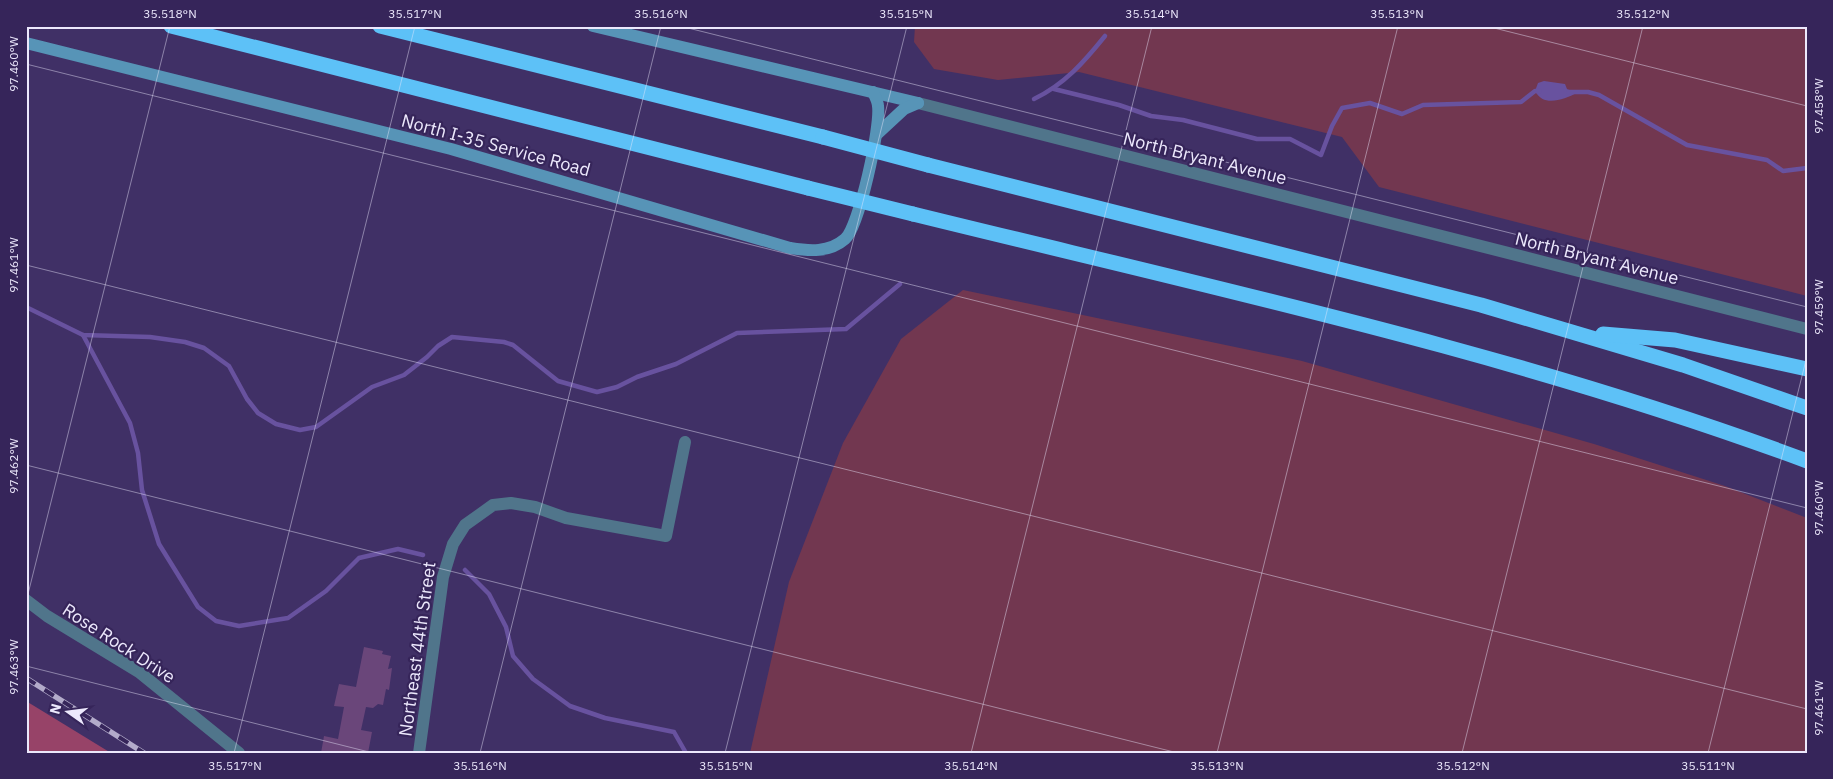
<svg xmlns="http://www.w3.org/2000/svg" width="1833" height="779" font-family="'IBM Plex Sans',sans-serif">
	<style>
		.green { fill: #723750 }
		.forest { fill: #974368 }
		.water { fill: #68529f }
		.lines { fill: none; stroke-linecap: round; stroke-linejoin: round }
		.stream { stroke: #68529f; stroke-width: 4.5 }
		.building { fill: #6a467a }
		.minor { stroke: #50758b; stroke-width: 12 }
		.tertiary { stroke: #50758b; stroke-width: 12 }
		.secondary { stroke: #5794b7; stroke-width: 12 }
		.motorway { stroke: #5dc1f7; stroke-width: 15 }
		.rail-casing { stroke: #b3abca; stroke-width: 5.5 }
		.rail { stroke: #36255a; stroke-width: 4; stroke-dasharray: 11; stroke-linecap: butt }
		.motorway-bridge { stroke: #5dc1f7; stroke-width: 15 }
		.ticks { fill: none; stroke: #ece8fc; stroke-width: 1; stroke-opacity: 0.45 }
		.labels { text-anchor: middle; dominant-baseline: central; stroke-width: 4.5; stroke-linejoin: round; paint-order: stroke }
		.street-label { font-size: 18px; fill: #ece8fc; stroke: #36255a }
		.neatline { fill: none; stroke: #ece8fc; stroke-width: 2 }
		.ticks-label { font-size: 12px; text-anchor: middle; fill: #ece8fc }
	</style>
	<rect width="100%" height="100%" fill="#403066"/>
	<g class="green">
		<polygon points="915,26 1807,26 1807,296 1379,187 1342,137 1079,72 998,80 934,69 914,42"/>
		<polygon points="963,290 1302,361 1594,444 1725,486 1807,518 1807,753 750,753 789,582 843,443 901,339"/>
	</g>
	<polygon class="forest" points="26,701 111,753 26,753"/>
	<path class="water" d="M 1544,81 L 1565,84 L 1567,89 L 1577,93 C 1564,99 1544,108 1535,91 L 1538,83 Z"/>
	<g class="lines">
		<g class="stream">
			<polyline points="1054,89 1119,105 1151,116 1183,120 1257,139 1290,139 1321,155 1332,126 1342,108 1370,103 1402,114 1423,105 1521,102 1535,91 1540,91"/>
			<polyline points="1568,92 1588,92 1599,95 1687,145 1767,160 1783,171 1807,168"/>
			<path d="M 1034,99 C 1065,84 1084,62 1105,36"/>
			<polyline points="26,307 83,335 150,337 185,342 204,348 229,366 247,399 258,413 276,424 300,430 316,427 372,387 404,375 427,357 438,346 452,337 504,342 513,345 558,381 597,392 617,387 637,377 676,364 737,333 846,329 900,284"/>
			<polyline points="83,335 130,423 138,453 142,490 159,544 198,607 216,621 239,626 288,618 326,591 359,558 398,549 423,555"/>
			<polyline points="465,570 489,594 506,627 513,656 533,679 570,706 605,718 674,732 686,753"/>
		</g>
	</g>
	<polygon class="building" points="364,647 383,651 382,654 391,656 388,669 392,668 389,690 386,689 383,705 378,704 373,708 366,707 361,730 372,732 368,753 321,753 324,736 338,739 344,707 334,706 339,684 356,687"/>
	<g class="lines">
		<g class="minor">
			<polyline points="26,600 47,616 139,672 239,753"/>
			<polyline points="419,753 443,577 453,544 465,525 493,505 511,503 535,507 566,518 666,536 685,442"/>
		</g>
		<polyline class="tertiary" points="918,103 1807,329"/>
		<g class="secondary">
			<polyline points="593,26 918,103"/>
			<path d="M 26,43 L 451,149 L 790,248 C 809,251 829,253 845,239 C 859,227 881,127 878,106 C 878,102 875,96 873,92"/>
			<polyline points="877,134 904,109 918,103"/>
		</g>
		<g class="motorway">
			<polyline points="171,26 808,188"/>
			<polyline points="380,26 823,137"/>
			<polyline points="928,165 1481,305 1683,365 1807,408"/>
			<path d="M 913,214 C 1213,288 1517,353 1807,461"/>
			<polyline points="1603,334 1675,340 1807,369"/>
		</g>
		<g class="rail-casing">
			<polyline id="rail" points="26,678 144,753"/>
		</g>
		<use href="#rail" class="rail"/>
		<g class="motorway-bridge">
			<polyline points="823,137 928,165"/>
			<polyline points="808,188 913,214"/>
		</g>
	</g>
	<path class="ticks" d="M 680,26 L 1807,307M 1486,26 L 1807,106M 26,64 L 1807,508M 26,265 L 1807,709M 26,465 L 1178,753M 26,602 L 170,26M 26,666 L 373,753M 234,753 L 415,26M 480,753 L 661,26M 725,753 L 907,26M 971,753 L 1152,26M 1217,753 L 1398,26M 1462,753 L 1643,26M 1708,753 L 1807,356"/>
	<g class="labels">
		<g class="street-label">
			<text transform="translate(496 145) rotate(15)">North I-35 Service Road</text>
			<text transform="translate(1205 158) rotate(14)">North Bryant Avenue</text>
			<text transform="translate(1597 258) rotate(14)">North Bryant Avenue</text>
			<text transform="translate(119 643) rotate(33)">Rose Rock Drive</text>
			<text transform="translate(417 649) rotate(-82)">Northeast 44th Street</text>
		</g>
	</g>
	<rect width="1833" height="779" fill="none" stroke="#36255a" stroke-width="55"/>
	<g transform="translate(68 712) rotate(284)" stroke="#36255a" stroke-width="4" paint-order="stroke">
	<path d="M0-4L9 19L0 12L-9 19Z" fill="#ece8fc"/>
	<text y="-8" font-size="14" font-weight="bold" text-anchor="middle" fill="#ece8fc">N</text>
	</g>
	<rect x="28" y="28" width="1778" height="724" class="neatline"/>
	<g class="ticks-label">
		<text x="170" y="18">35.518°N</text>
		<text x="415" y="18">35.517°N</text>
		<text x="661" y="18">35.516°N</text>
		<text x="906" y="18">35.515°N</text>
		<text x="1152" y="18">35.514°N</text>
		<text x="1397" y="18">35.513°N</text>
		<text x="1643" y="18">35.512°N</text>
		<text transform="translate(14 64) rotate(-90)" y="4">97.460°W</text>
		<text transform="translate(1819 106) rotate(-90)" y="4">97.458°W</text>
		<text transform="translate(14 265) rotate(-90)" y="4">97.461°W</text>
		<text transform="translate(1819 307) rotate(-90)" y="4">97.459°W</text>
		<text transform="translate(14 466) rotate(-90)" y="4">97.462°W</text>
		<text transform="translate(1819 508) rotate(-90)" y="4">97.460°W</text>
		<text transform="translate(14 667) rotate(-90)" y="4">97.463°W</text>
		<text transform="translate(1819 708) rotate(-90)" y="4">97.461°W</text>
		<text x="235" y="770">35.517°N</text>
		<text x="480" y="770">35.516°N</text>
		<text x="726" y="770">35.515°N</text>
		<text x="971" y="770">35.514°N</text>
		<text x="1217" y="770">35.513°N</text>
		<text x="1463" y="770">35.512°N</text>
		<text x="1708" y="770">35.511°N</text>
	</g>
</svg>
